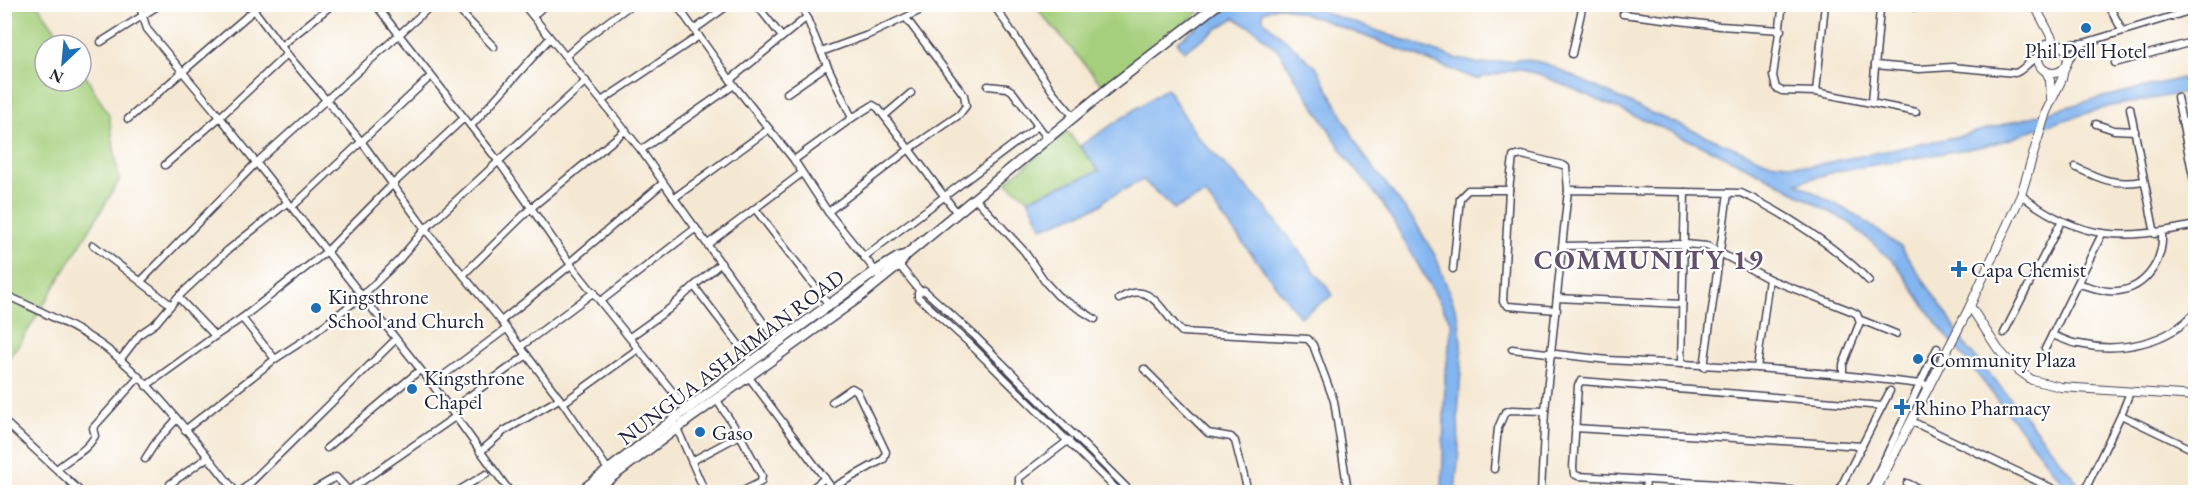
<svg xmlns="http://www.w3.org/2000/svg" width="2200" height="497" font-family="'EB Garamond',serif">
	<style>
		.green { fill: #a5cf7b; stroke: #64785b; stroke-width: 1.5 }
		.water { fill: #83b5f0; stroke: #526c96; stroke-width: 1.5 }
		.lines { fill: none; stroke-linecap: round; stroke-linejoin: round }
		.minor-casing { stroke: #424052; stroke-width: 9 }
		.tertiary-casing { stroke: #424052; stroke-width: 10 }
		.primary-casing { stroke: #424052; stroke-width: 12 }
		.minor { stroke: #fff; stroke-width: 6 }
		.tertiary { stroke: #fff; stroke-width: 8 }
		.primary { stroke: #fff; stroke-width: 9 }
		.poi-dot { fill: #1f6fb2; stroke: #fff; stroke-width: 2 }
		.labels { text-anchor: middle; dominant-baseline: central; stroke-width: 4.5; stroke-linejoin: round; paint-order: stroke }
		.poi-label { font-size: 21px; fill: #22223b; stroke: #fff; text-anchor: start }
		.street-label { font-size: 21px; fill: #22223b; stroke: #fff }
		.district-label { font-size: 27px; font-weight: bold; letter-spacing: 1.5px; fill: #62506c; stroke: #fff }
	</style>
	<rect width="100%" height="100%" fill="#fff"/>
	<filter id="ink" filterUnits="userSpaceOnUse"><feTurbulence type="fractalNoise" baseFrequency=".0167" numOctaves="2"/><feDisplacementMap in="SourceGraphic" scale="12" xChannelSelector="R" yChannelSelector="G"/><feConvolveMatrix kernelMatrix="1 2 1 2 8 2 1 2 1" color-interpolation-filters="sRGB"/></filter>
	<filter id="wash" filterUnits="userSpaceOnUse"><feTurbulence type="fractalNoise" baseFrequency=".008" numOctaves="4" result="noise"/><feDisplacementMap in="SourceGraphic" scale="24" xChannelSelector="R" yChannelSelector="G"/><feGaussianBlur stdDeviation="1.35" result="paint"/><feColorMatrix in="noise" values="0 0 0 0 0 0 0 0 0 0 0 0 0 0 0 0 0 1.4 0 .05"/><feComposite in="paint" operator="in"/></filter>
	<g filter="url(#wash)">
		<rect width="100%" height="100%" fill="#f5e8d3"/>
		<g class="green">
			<polygon points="5,5 38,5 66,45 45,45 45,81 81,81 81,68 109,115 119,181 21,342 5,362"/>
			<polygon points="1034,5 1208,5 1104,87"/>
			<polygon points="1067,131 1099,171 1028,199 1006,182"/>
		</g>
		<g class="water">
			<polygon points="1226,5 1304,5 1455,58 1481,64 1527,59 1547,64 1649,112 1768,162 1810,166 1965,135 2092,100 2182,78 2195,77 2196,91 2111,106 2035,129 2011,139 1979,147 1838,171 1797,183 1857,216 1901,247 1948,316 1966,347 2022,412 2085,492 2070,492 1929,313 1897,265 1850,223 1771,179 1714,151 1539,74 1517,69 1476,79 1323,20 1280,6 1263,12 1263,20 1317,68 1362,153 1415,222 1436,257 1459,319 1462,356 1458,414 1459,451 1455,492 1442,492 1445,378 1452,324 1382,202 1349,161 1278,50 1252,28 1234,18 1184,51 1177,42"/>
			<polygon points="1167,88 1197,136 1266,208 1333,295 1300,317 1205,194 1174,209 1143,180 1107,198 1101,205 1042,228 1028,199 1099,171 1080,146"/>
		</g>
	</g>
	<g filter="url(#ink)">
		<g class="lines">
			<g class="minor-casing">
				<g id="minor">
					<polyline points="139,4 147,29 220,117 287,54"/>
					<polyline points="253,4 254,10 287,54 361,141 425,229 501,321 563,403 609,471"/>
					<polyline points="375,4 499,162 571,265 688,411"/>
					<polyline points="453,4 494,47"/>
					<polyline points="523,4 641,150 674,198 778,343"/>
					<polyline points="676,4 734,85 794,160 828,212 878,274"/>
					<polyline points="756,4 782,37"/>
					<polyline points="801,4 821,52"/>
					<polyline points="993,4 1053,92 1074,117"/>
					<polyline points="1783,4 1773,76 1776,88 1782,91 1816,92 1916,112"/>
					<polyline points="1903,4 1914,7"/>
					<polyline points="2108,4 2122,30"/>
					<polyline points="1623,14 1720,26 1781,30"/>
					<polyline points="533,16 546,4"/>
					<polyline points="695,29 730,4"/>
					<polyline points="101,42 161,4"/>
					<polyline points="2061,45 2084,43 2196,9"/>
					<polyline points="281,46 333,4"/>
					<polyline points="1572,54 1583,4"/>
					<polyline points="566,56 586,38 632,4"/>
					<polyline points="2067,61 2076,50 2083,43"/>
					<polyline points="2115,63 2196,41"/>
					<path d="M 1875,65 L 1919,69 L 1952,67 L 2015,73 C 2023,71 2028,61 2038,57"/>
					<polyline points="731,79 807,17"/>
					<polyline points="988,86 1007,88 1012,91 1048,139"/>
					<polyline points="1816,92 1825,4"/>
					<polyline points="787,93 826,66"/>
					<polyline points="2177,97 2196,191"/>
					<polyline points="603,100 699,36"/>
					<polyline points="1872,102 1880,9"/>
					<polyline points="2130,108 2155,234"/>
					<polyline points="884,116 911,93"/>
					<polyline points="852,118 873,105 878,108 957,213"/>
					<polyline points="128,119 254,10"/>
					<polyline points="2182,122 2196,121"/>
					<polyline points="2096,124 2114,130 2135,131"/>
					<polyline points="471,126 550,38"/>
					<polyline points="641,150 734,85"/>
					<polyline points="794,160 852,118 821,52 868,35 934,4"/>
					<polyline points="165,165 220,117 432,384 510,492"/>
					<path d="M 2075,167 C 2100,179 2114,186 2143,181"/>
					<path d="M 2021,195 C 2082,242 2123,240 2196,225"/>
					<polyline points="674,198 769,129"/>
					<polyline points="975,198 1024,251 1046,283 1058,296 1095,319"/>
					<polyline points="292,207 430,77"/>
					<polyline points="756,210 829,305"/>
					<polyline points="828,212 908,150 959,115 966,106 964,95 906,18"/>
					<polyline points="708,244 802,173"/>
					<polyline points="93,245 171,305 178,297 215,336 242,318 327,251 392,185 464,118"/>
					<polyline points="1562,246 1685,244 1707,246 1769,279 1851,311 1857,314 1860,322 1843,365 1843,375"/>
					<polyline points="864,257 1038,126"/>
					<polyline points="570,262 663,183"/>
					<polyline points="899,265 920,291"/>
					<polyline points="1453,269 1460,198 1468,190 1509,190"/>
					<polyline points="464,274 531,208 626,130"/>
					<polyline points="141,281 256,163 433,4"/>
					<path d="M 2079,284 C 2088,286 2098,290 2108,291 C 2142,294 2164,264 2162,232"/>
					<polyline points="694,286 721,263"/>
					<path d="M 4,294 C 33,308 64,321 91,338 C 144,370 197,444 236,492"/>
					<polyline points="178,297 228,250 288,202"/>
					<polyline points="1557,298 1682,304"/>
					<path d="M 1119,299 C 1152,278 1161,313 1182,332 L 1308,339 L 1313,345 L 1334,401 L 1348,492"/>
					<polyline points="601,301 696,228"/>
					<polyline points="1557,310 1508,306 1503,302 1509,190 1513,157 1522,155 1563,165 1566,167 1568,190"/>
					<polyline points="242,318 275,359"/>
					<polyline points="1861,320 1896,334"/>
					<polyline points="501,321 571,265"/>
					<polyline points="2004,333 2061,222"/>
					<path d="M 2052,335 C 2061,338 2070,343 2079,344 C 2118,353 2169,344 2196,311"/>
					<polyline points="630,337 669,309 694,286 752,362"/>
					<polyline points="520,347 594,292"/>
					<polyline points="1512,349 1608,360 1757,368 1843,375 1929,385"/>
					<polyline points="2045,349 2102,234"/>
					<polyline points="120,360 140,334 156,323 171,305"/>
					<polyline points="1681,364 1685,192"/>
					<polyline points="1704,367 1728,193"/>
					<polyline points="1757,368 1769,279"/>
					<polyline points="1144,369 1208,433 1231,437 1235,441 1248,492"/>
					<polyline points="748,376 835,492"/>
					<polyline points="432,384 506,329"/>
					<polyline points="146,386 215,336"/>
					<polyline points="716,399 740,435 762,476 761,482 741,492"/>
					<polyline points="832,402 852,388 857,391 886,452 884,459 832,488"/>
					<polyline points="563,403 638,349"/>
					<polyline points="450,410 527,355"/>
					<polyline points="2121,415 2196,451"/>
					<polyline points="4,421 81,492"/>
					<polyline points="1911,421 2060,492"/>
					<polyline points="676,426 705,492"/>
					<polyline points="1575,428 1862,446"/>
					<polyline points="185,430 275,359 309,337 362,296 399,260 425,229 586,81"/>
					<polyline points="327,448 420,370"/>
					<polyline points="480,452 504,431 559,399"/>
					<polyline points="145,459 156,442 176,420"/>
					<polyline points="692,461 740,435"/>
					<path d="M 57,469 C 71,456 85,453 95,436 L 93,428 L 138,378"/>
					<polyline points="1494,469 1498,428 1505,412 1511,410 1545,411"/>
					<polyline points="1907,483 1926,492"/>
					<polyline points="170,484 208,457"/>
					<polyline points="2086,489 2095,492"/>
					<polyline points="348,491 455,417"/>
					<polyline points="241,492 395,340"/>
					<polyline points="310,492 336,477 350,492"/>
					<polyline points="456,492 486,474"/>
					<polyline points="807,492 825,478"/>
					<polyline points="1026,492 1019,484 1019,478 1069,440"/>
					<polyline points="1119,492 968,342 918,297 918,293 924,290 974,335 1131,492"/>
					<path d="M 1541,492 L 1545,411 L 1568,190 L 1741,193 C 1783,212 1838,248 1869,281"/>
					<polyline points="1645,492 1646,480"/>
					<polyline points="1813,492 1719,484 1578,476 1574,474 1573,468 1578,385 1581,381 1882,406"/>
					<polyline points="1838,492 1890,391"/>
					<polyline points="1869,492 1937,348"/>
					<polyline points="2084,492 2121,415 2130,392"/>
				</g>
			</g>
			<g class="tertiary-casing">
				<g id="tertiary">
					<polyline points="2034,4 2054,42"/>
					<circle cx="2053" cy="58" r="15"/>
					<polyline points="2046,71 2050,80 2051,98"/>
					<polyline points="1970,306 1998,349 2014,367 2032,380 2061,387 2196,396"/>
					<polyline points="1875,492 1970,306 2021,195 2046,112 2062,79 2064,68"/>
				</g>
			</g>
			<g class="primary-casing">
				<g id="primary">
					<polyline points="580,492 687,409 829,305 876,271 899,257 906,255"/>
					<polyline points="592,492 693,416 862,295 899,265 906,255 1110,87 1218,4"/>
				</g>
			</g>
			<use href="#minor" class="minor"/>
			<use href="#tertiary" class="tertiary"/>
			<use href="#primary" class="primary"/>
		</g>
	</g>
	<g class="poi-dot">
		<circle cx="2086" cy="28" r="6"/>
		<path d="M1956 260h6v6h6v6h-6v6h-6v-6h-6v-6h6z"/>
		<circle cx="316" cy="308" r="6"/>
		<circle cx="1918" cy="359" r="6"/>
		<circle cx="412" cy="389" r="6"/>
		<path d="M1899 398h6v6h6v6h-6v6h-6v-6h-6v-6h6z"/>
		<circle cx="700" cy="432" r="6"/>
	</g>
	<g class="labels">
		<g class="poi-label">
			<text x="2086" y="50" text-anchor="middle">Phil Dell Hotel</text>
			<text x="1971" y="269">Capa Chemist</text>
			<text x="328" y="296">Kingsthrone<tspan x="328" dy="24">School and Church</tspan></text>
			<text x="1930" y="359">Community Plaza</text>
			<text x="424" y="377">Kingsthrone<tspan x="424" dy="24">Chapel</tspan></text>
			<text x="1914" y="407">Rhino Pharmacy</text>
			<text x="712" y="432">Gaso</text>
		</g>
		<g class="street-label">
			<text transform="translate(731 357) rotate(-37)">NUNGUA ASHAIMAN ROAD</text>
		</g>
		<g class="district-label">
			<text x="1649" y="259">COMMUNITY 19</text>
		</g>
	</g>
	<rect width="2200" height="497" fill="none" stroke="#fff" stroke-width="24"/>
	<g transform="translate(63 63) rotate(206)"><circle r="28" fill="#ffffff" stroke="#a7a7b1" stroke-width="1.5"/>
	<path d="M0-4.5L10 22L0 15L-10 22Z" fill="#1f6fb2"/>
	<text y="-9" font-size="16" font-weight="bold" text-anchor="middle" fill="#22223b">N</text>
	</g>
</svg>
